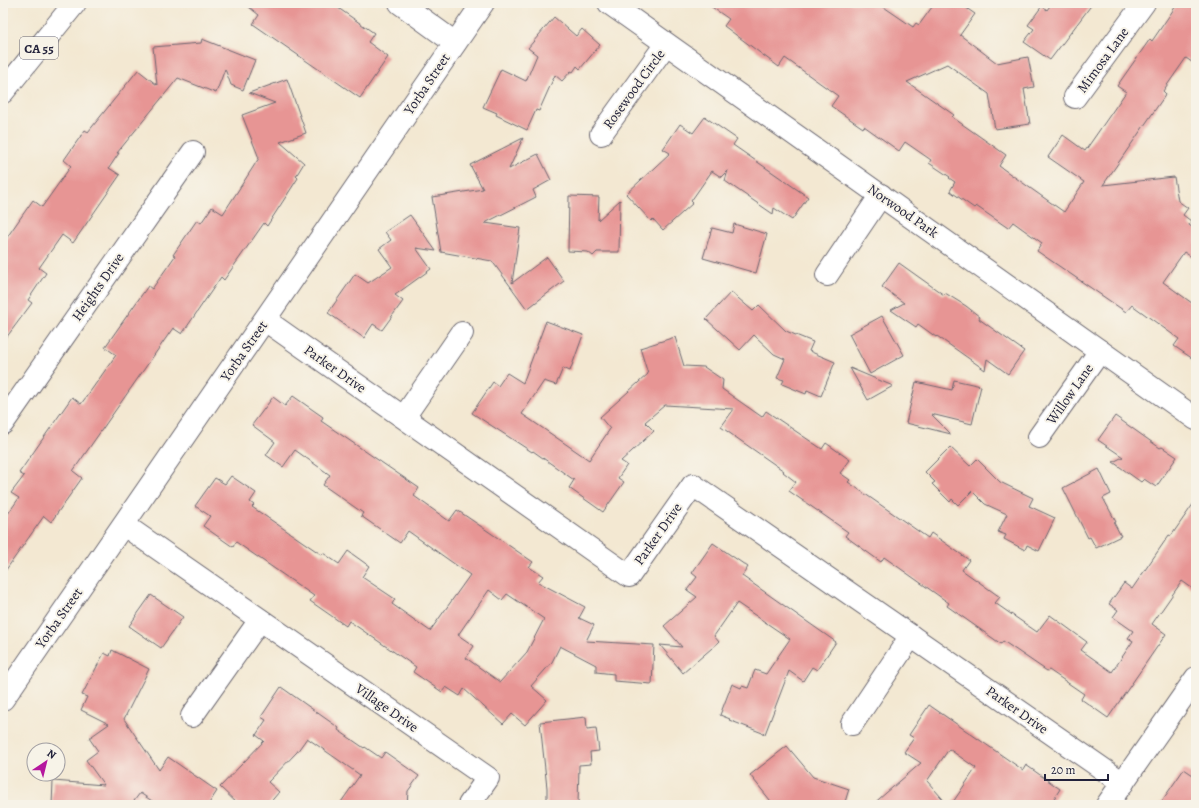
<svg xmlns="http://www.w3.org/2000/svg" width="1199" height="808" font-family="Alegreya,serif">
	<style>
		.building { fill: #e79594; fill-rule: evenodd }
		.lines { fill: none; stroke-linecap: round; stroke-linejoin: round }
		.minor-casing { stroke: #6b6770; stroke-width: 24 }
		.major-casing { stroke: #6b6770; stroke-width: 24 }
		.highway-casing { stroke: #6b6770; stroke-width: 24 }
		.minor { stroke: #fff; stroke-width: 22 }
		.major { stroke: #fff; stroke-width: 22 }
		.highway { stroke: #fff; stroke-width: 22 }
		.labels { text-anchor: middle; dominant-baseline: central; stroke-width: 4; stroke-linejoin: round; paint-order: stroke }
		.shield { fill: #f7f3e8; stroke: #62616f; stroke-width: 1 }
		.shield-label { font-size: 13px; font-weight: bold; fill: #22223b }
		.street-label { font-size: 14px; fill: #22223b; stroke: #f7f3e8 }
	</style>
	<rect width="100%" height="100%" fill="#f7f3e8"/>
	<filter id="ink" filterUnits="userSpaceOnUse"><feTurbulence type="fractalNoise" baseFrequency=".025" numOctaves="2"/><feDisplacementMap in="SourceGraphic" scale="8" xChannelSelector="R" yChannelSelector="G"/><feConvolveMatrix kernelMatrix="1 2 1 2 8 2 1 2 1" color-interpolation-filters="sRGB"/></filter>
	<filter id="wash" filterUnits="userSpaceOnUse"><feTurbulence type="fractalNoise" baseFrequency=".012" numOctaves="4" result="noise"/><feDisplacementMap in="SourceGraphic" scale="16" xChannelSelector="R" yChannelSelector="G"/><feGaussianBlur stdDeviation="0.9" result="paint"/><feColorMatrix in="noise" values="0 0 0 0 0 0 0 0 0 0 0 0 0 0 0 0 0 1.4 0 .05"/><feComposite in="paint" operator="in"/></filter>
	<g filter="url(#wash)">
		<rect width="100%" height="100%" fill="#f3e8d2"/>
		<g id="blocks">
			<g class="building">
				<polygon points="244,3 331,3 374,33 368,42 388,57 360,98 253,24 259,15"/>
				<polygon points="706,3 878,3 913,27 916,23 919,25 935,3 959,3 975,14 960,35 997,63 1028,57 1034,87 1024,89 1030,124 995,129 989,94 947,64 907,82 954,115 952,117 1006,155 999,166 1064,212 1084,182 1048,157 1063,135 1085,151 1126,92 1117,86 1150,39 1152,41 1178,3 1196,3 1196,65 1186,58 1163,91 1166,94 1103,185 1174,177 1178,201 1188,208 1183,215 1191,221 1189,225 1196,230 1196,260 1184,252 1163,282 1196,306 1196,361 1174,346 1179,339 1132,305 1126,312 1037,251 1042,243 1013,222 1008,228 976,206 974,208 950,191 955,182 949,178 950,177 929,163 931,160 905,142 899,151 864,126 863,128 831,106 838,96 785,58 779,67 724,26 729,19"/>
				<polygon points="1052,3 1093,3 1050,60 1024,42 1034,29 1028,25 1042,6 1047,10"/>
				<polygon points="554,17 576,36 582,29 600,45 580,69 577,66 573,72 571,71 562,81 555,75 539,111 536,110 527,130 496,115 497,113 483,107 501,69 526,81 537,55 528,48"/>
				<polygon points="202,39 255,60 243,90 231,85 225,69 216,93 178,78 117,153 119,153 109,168 120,175 73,243 62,235 39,268 46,273 28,300 32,303 3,342 3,243 33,200 42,207 71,166 64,160 85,130 88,132 138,70 157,85 153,47 201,43"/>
				<polygon points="287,79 306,133 280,142 304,163 296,176 298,178 267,226 264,223 224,280 221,277 182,334 173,328 73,471 82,478 51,522 44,516 3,574 3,521 19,498 11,493 24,476 19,473 72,397 81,404 92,389 116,355 105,347 148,286 152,289 175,256 173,255 197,220 201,223 212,207 223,214 259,158 242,115 275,103 249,93"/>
				<polygon points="705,117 737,139 733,145 808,197 792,220 774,208 773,214 725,181 728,170 721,177 712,171 691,201 693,203 663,230 653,219 651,221 626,194 670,153 663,149 680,124 693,133"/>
				<polygon points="523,138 509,169 538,154 551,180 533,190 536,197 485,223 520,228 512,283 547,257 564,281 527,309 492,261 441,252 432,197 483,189 470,165"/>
				<polygon points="569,196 599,197 598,220 620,200 619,252 597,252 593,256 588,252 568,251"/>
				<polygon points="410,215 436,251 416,248 431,269 395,295 403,301 382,330 373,324 364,338 328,313 355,274 368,283 392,267 379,249 391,240 385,232"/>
				<polygon points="734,224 767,234 756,273 703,258 712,228 732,233"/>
				<polygon points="899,263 944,295 945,293 966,306 980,317 979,319 1024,351 1008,374 987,359 985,370 937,336 936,337 918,324 916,327 891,310 904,303 882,287"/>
				<polygon points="731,292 753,311 759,305 786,331 813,342 809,351 835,362 821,396 807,390 806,394 782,384 784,380 777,378 785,359 774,354 754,335 740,350 706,319"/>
				<polygon points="882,316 904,355 870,374 849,334"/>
				<polygon points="546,321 583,335 570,371 563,368 556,385 544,381 522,414 589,460 610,429 600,417 648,374 640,348 675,337 684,366 704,367 723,380 722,389 762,417 766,411 822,449 826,443 850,460 840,473 850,480 848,482 928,538 931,533 969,560 962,570 1000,597 995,603 1037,632 1050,615 1087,642 1081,650 1112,672 1133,641 1128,638 1133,631 1113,617 1118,610 1109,604 1124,583 1132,589 1169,535 1171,536 1196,500 1196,591 1182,581 1152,624 1166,634 1108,718 1081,699 1084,694 1049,670 1047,671 1003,641 1001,644 947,606 949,603 884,557 881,562 845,536 848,532 789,491 796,482 783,472 784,471 721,427 734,409 665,405 645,422 654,431 621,461 627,465 618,478 624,482 603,512 569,488 574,480 533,451 532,452 472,413 493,382 498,386 507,373 523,383"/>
				<polygon points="850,368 893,386 868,400"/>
				<polygon points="954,380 981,386 972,424 931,414 951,434 906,423 916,382 952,390"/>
				<path d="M 293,396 L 323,417 L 321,421 L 419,488 L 414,496 L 449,521 L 457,510 L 533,562 L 529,567 L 543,576 L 538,582 L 585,607 L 579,618 L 594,625 L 586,641 L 654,645 L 652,684 L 614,681 L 614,674 L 596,672 L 596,665 L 560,646 L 552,662 L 531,686 L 547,700 L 525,725 L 512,714 L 503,724 L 464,689 L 460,696 L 446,687 L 442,692 L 413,672 L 416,667 L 349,621 L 346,626 L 310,601 L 314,596 L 236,542 L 233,547 L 203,526 L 210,516 L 195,506 L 215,478 L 225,484 L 231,476 L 256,493 L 250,502 L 254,505 L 252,507 L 322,555 L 323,553 L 339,564 L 348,551 L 369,566 L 362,577 L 395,599 L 392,604 L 430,631 L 470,575 L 408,531 L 400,543 L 361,516 L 363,513 L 323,485 L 330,475 L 295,450 L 283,467 L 266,455 L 275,442 L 252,425 L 273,397 L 285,406 ZM 489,590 L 502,600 L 507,594 L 544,619 L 527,652 L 500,682 L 466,658 L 474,646 L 458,635 Z"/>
				<polygon points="1115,416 1160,448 1162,447 1177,457 1156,487 1144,479 1141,482 1113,462 1123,457 1098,440"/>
				<polygon points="950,447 970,466 977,459 1000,482 1033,498 1029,506 1055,518 1039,551 1027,545 1025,550 1004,539 1006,535 998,532 1007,514 985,504 972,491 958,505 952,499 950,502 932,484 935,482 925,472"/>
				<polygon points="1099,469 1111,494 1103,498 1116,522 1114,523 1121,536 1096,548 1090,537 1088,538 1063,488"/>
				<polygon points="713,543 748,567 742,576 836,642 817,670 812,667 803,681 789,671 765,734 729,720 730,719 720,715 732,684 741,688 742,686 748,688 755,670 766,674 790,639 737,603 714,636 719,642 683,673 660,645 682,647 664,626 697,597 687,590 697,577 692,573"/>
				<polygon points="151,595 183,617 161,648 129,626"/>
				<polygon points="112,650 149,669 124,719 159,770 168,757 217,791 208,805 158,805 140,793 131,805 52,805 53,781 104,785 86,760 98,751 89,738 109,724 81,710 87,697 82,695 104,653 110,656"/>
				<polygon points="281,687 339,728 338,730 364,748 365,747 381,758 385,752 419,776 408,791 407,805 339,805 360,775 307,738 297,752 268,782 279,792 268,805 239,805 220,787 264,741 256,735 266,720 261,717"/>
				<polygon points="929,705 1023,770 1026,765 1060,789 1050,805 951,805 976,768 949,749 927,781 948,805 872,805 921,763 904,752 914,738 909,735"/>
				<polygon points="586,717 587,729 596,728 599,751 590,752 591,764 579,765 578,805 547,805 547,788 540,722"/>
				<polygon points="787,746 813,777 849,789 844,805 774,805 750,775"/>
				<polygon points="1184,769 1196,777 1196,805 1159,805"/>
			</g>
		</g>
	</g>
	<g filter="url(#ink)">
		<use href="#blocks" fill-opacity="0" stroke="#6b6770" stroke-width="1"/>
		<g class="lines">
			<g class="minor-casing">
				<g id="minor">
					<polyline points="400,3 455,43"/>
					<polyline points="609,3 1196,419"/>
					<polyline points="1075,97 1144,3"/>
					<polyline points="601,134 666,44"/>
					<polyline points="827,275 881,195"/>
					<polyline points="265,320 629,576 693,485 1123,783"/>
					<polyline points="404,417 462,333"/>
					<polyline points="3,423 193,152"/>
					<polyline points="1039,437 1100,351"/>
					<polyline points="124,525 488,778 469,805"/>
					<polyline points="192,716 260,620"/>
					<polyline points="852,724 911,636"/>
					<polyline points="1107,805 1196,678"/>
				</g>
			</g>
			<g class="major-casing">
				<polyline id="major" points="3,699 483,3"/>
			</g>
			<g class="highway-casing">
				<polyline id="highway" points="3,92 75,3"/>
			</g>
			<use href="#minor" class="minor"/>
			<use href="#major" class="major"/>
			<use href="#highway" class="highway"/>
		</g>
	</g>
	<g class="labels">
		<rect class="shield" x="20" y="37" width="38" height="22" rx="3"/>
		<g class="shield-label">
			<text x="39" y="48">CA 55</text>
		</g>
		<g class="street-label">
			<text transform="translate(1103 60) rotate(-54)">Mimosa Lane</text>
			<text transform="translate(427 84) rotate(-56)">Yorba Street</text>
			<text transform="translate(634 89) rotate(-54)">Rosewood Circle</text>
			<text transform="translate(903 211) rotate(35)">Norwood Park</text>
			<text transform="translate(98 287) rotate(-55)">Heights Drive</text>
			<text transform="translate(244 351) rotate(-55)">Yorba Street</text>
			<text transform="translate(335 369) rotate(35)">Parker Drive</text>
			<text transform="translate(1070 394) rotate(-55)">Willow Lane</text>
			<text transform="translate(658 534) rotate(-55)">Parker Drive</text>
			<text transform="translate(59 618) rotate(-55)">Yorba Street</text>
			<text transform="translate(387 708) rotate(35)">Village Drive</text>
			<text transform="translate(1017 710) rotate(35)">Parker Drive</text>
		</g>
	</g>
	<rect width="1199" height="808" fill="none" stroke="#f7f3e8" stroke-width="16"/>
	<g transform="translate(46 762) rotate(35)"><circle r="19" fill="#f7f3e8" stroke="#a29fa3"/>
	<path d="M0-3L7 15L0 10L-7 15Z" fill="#b5179e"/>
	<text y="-6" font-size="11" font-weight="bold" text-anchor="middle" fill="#22223b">N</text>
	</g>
	<path d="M1045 774v6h63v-6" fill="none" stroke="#22223b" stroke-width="2"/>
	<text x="1051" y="774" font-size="12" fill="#22223b" stroke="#f7f3e8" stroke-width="3" paint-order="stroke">20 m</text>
</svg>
